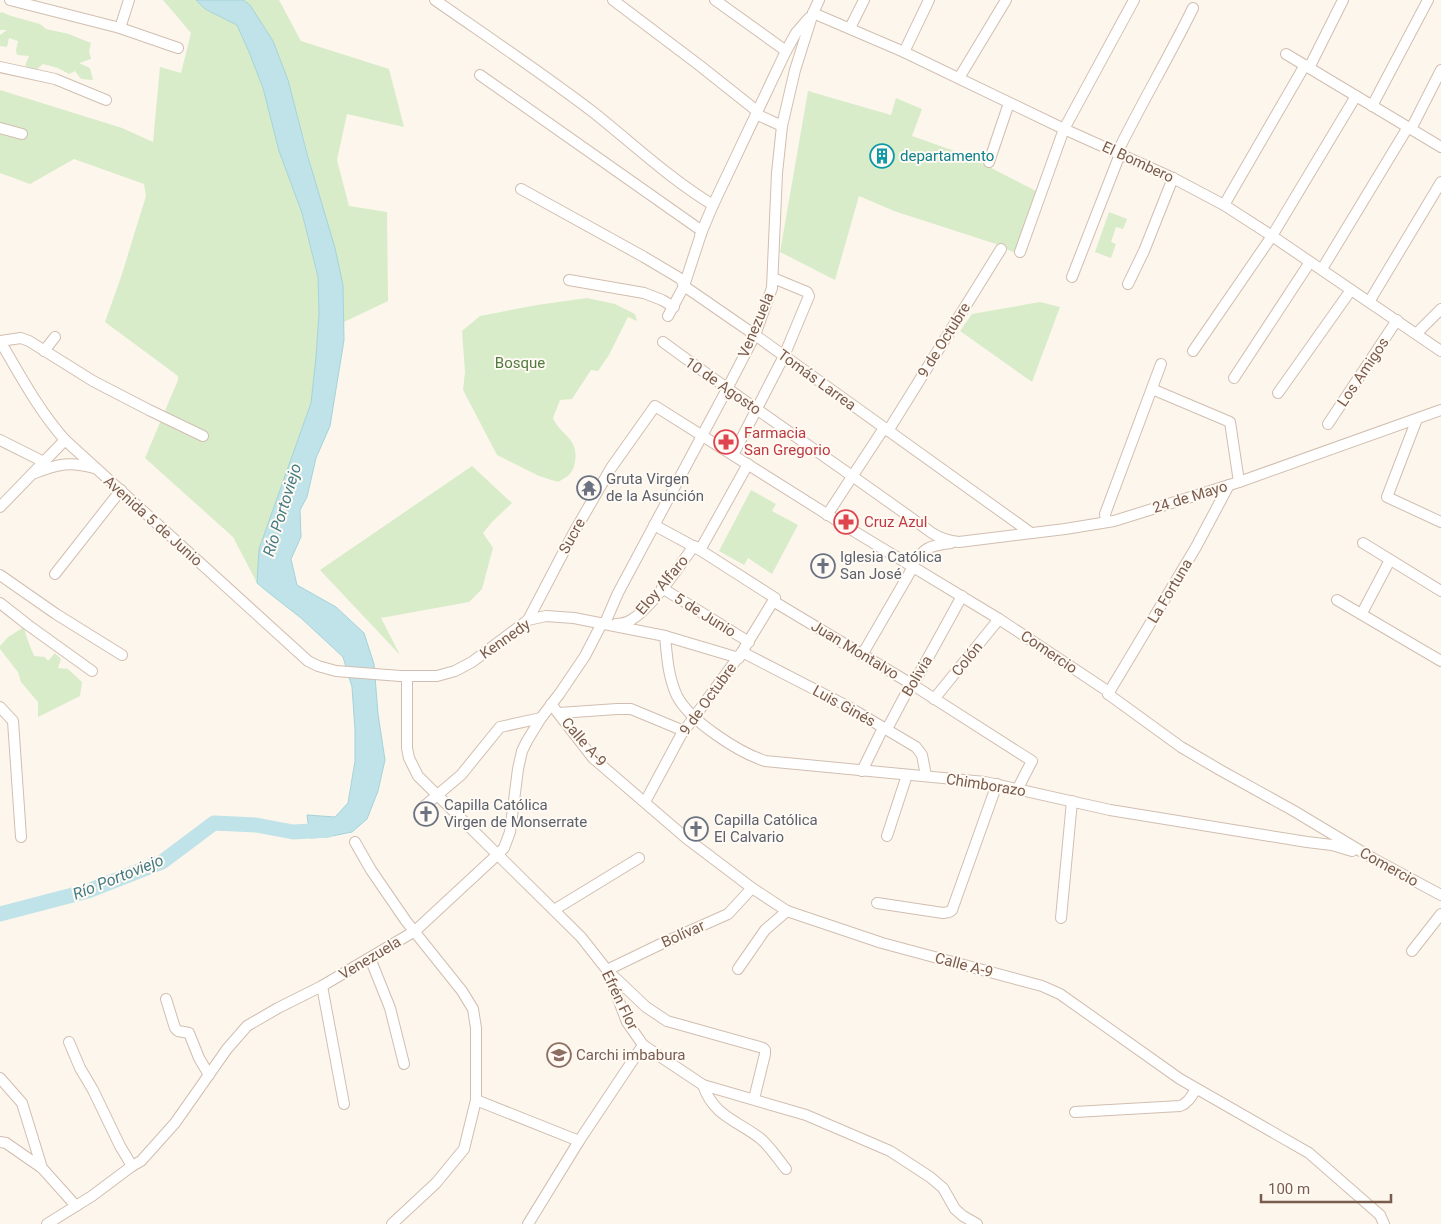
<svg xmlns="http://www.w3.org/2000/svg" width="1441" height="1224" font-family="Roboto,sans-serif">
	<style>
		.green { fill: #d8ecc9 }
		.water { fill: #bfe3e8; stroke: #a5d3da }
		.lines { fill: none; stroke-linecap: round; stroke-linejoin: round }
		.river { stroke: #bfe3e8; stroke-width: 15 }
		.minor-casing { stroke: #d1beb0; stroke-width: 12 }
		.minor { stroke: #fff; stroke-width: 10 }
		.labels { text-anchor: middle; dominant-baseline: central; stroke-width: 4; stroke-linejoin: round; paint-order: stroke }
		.culture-label { font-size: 15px; fill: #0d838f; stroke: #fffaf3; text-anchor: start }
		.street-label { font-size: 15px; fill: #7a5c4d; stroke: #fffaf3 }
		.park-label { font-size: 15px; fill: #537a41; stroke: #fffaf3 }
		.health-label { font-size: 15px; fill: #be3a42; stroke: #fffaf3; text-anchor: start }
		.worship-label { font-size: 15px; fill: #5b616d; stroke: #fffaf3; text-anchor: start }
		.education-label { font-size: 15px; fill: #785e54; stroke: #fffaf3; text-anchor: start }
		.water-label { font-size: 16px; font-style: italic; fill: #437c86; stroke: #fffaf3 }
	</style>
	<rect width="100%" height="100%" fill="#fdf6ec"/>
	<g class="green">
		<polygon points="163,0 196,0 205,9 237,25 249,52 263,88 279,151 302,213 318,277 319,314 316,357 311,403 259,549 257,583 233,537 145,458 178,380 178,376 105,322 121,277 146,196 144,184 74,159 30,184 0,173 0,90 122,128 153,142 160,67 181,73 191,33"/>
		<polygon points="243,0 279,0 301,41 389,69 404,127 347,114 337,160 349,206 387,212 388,301 344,322 343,285 288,80 273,41 250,5"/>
		<polygon points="2,12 11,16 40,24 46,29 69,34 91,43 89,51 91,59 79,63 90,68 93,80 81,79 75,71 69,74 58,68 43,64 36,70 25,66 29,56 17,55 16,50 18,41 9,38 7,47 0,46 0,35 7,30 0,30 0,13"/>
		<polygon points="808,91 891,115 896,98 922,109 912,136 966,155 1036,191 1015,253 996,244 894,211 859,196 835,280 780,252"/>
		<polygon points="1109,212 1127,219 1123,229 1116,227 1111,242 1116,244 1111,258 1095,252"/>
		<path d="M 587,298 L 615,304 L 635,314 L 637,321 L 628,317 L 609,355 L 598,371 L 591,370 L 572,399 L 560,400 L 553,418 C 561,436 579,438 575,462 C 573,474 568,476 558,482 L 539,476 L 497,455 L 463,390 L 465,372 L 462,331 L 480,316 L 537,305 Z"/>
		<polygon points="1040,302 1060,307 1032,382 960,331 972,314"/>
		<polygon points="472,466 512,503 492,522 483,533 493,548 482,589 469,602 381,618 400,655 320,570"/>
		<polygon points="751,490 776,504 772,511 798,525 772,574 748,558 744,565 719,551"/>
		<path d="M 24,627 C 25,635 31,648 34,656 L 45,657 L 48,661 L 55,653 L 61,659 L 58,668 L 68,669 L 82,682 L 80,696 L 38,717 L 38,702 L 21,682 L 18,672 L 0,649 L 0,646 L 8,637 Z"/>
	</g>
	<polygon class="water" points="196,0 243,0 250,5 273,41 288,80 308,157 335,248 343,285 344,340 330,426 316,458 307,497 300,510 301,537 291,559 297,585 336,607 364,633 374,664 378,714 385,760 378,791 367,819 352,832 327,837 310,838 307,815 335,817 348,803 355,761 355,730 352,687 343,657 301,618 269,593 257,583 259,549 311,403 316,357 319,314 318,277 302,213 279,151 263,88 249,52 237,25 205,9"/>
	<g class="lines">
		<polyline class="river" points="0,914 88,891 162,862 214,823 256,825 293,832 329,830"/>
		<g class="minor-casing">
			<g id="minor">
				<polyline points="10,0 120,28 178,48"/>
				<path d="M 435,0 C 488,37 542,73 593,112 C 632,143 670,179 713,205"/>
				<polyline points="613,0 699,65 757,111 756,114 782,126"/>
				<polyline points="715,0 786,51"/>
				<polyline points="813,13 904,52 1064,129 1173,178 1224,205 1272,236 1441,351"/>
				<polyline points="120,28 129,0"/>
				<polyline points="850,28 864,0"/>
				<polyline points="904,52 929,0"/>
				<polyline points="1286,54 1441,147"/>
				<polyline points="0,67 55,79 106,100"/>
				<polyline points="1309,68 1343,0"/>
				<polyline points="480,75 702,231 700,236"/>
				<polyline points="959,78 1006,0"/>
				<polyline points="1372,106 1428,0"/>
				<polyline points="0,128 22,134"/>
				<polyline points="989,162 1009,103"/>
				<polyline points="521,189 644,257 681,279 684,286 755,335 1031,533"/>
				<polyline points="1224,205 1305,65"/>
				<polyline points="1020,252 1064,129 1134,0"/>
				<polyline points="1322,269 1408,127 1411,129 1441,70"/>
				<path d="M 1072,277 L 1120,154 L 1117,153 C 1141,104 1169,57 1193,8"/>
				<polyline points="569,280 644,293 662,300 674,307"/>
				<polyline points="1128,284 1144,251 1173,178"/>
				<polyline points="1369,302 1441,182"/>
				<polyline points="668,316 684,286 702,231 713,205 786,51 796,33 809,18"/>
				<polyline points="1416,334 1441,309"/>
				<path d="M 0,341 C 20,375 39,411 65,440 L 308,661 L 318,666 L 336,671 L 400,676 L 437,676 L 455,671 L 472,662 L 528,620 L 546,616 L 574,618 L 665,636 L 739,658"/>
				<polyline points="0,341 21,338 29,341 93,381 149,410 203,436"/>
				<path d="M 663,342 C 751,407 843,468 932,533 C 941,539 948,541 959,542 L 1065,529 L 1114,521 L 1239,482 L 1441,410"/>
				<polyline points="44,351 55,337"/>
				<polyline points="1193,351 1272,236 1356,96"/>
				<polyline points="1234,378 1310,262"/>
				<polyline points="1152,389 1230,422 1239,482"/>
				<polyline points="1278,393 1351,290"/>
				<polyline points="1417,419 1387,497 1441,522"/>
				<polyline points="1328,424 1397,320"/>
				<polyline points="888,431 1001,249"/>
				<polyline points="0,440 44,462"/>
				<polyline points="733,455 784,356 809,296 807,292 773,278"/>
				<path d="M 35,473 C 58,464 70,461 94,468"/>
				<polyline points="0,507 65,440"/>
				<polyline points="827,515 884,428"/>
				<polyline points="1106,522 1105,514 1161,364"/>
				<polyline points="654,525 700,550 775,598 773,601 913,685 1032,761 1018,788"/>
				<polyline points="1363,543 1441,591"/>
				<path d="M 911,566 C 925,547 928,546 951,543"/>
				<polyline points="55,574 121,490"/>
				<polyline points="0,575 56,614 122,655"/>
				<polyline points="662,588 749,642"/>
				<polyline points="1337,600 1441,661"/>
				<polyline points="0,603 28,625 92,671"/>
				<polyline points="1362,613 1390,560"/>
				<polyline points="528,620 573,534 611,468 655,406 852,530 999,619 1109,692 1108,694 1181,747 1220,770 1294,811 1374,859 1441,895"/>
				<polyline points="605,623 618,593 727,389 755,335 772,288 777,173 782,126 795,70 813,13 819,0"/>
				<path d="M 616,624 C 621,624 626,623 631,620 C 652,608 679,566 694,546 L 700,550 L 748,464"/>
				<path d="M 665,636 C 667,656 668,677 677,696 C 690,721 738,752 765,761 L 985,782 L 1110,810 L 1307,842 L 1332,845 L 1352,851"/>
				<polyline points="742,652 847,706 916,747 922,755 926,776"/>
				<polyline points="862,655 913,567"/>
				<polyline points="407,676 407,748 409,758 418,776 581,937 607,970 627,1022 643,1045 703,1085 806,1115 890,1151 930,1177 943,1188 955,1209 963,1216 977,1224"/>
				<polyline points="1108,694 1196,547 1229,485"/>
				<polyline points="934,699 999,619"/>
				<polyline points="551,704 593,758 686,838 752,888 787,911 882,943 1042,986 1060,994 1180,1079 1309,1153 1380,1215 1384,1224"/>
				<polyline points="0,707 13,721 21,837"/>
				<polyline points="559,713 617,709 631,709 684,731"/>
				<polyline points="887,729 911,684 913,685 962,596"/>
				<polyline points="862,771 883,728"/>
				<polyline points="645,802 681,735 742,652 775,598"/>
				<polyline points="422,808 461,775 500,727 541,718"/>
				<polyline points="887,836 907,775"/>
				<polyline points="355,842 371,870 406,921 462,991 473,1009 476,1028 476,1100 464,1149 436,1183 392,1224"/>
				<polyline points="752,888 728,914 665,942 607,970 646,1007 667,1021 763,1048 765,1050 765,1054 754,1099"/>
				<polyline points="877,903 943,913 949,912 952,910 997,784"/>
				<polyline points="554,910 639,858"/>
				<polyline points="1061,918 1072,801"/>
				<polyline points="1412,951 1441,914"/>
				<polyline points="370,958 390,1008 404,1064"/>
				<polyline points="738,969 765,930 787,911"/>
				<polyline points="322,986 344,1104"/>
				<polyline points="166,999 175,1028 178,1031 189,1033 199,1058 209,1075"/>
				<polyline points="69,1042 80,1068 93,1090 120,1146 132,1166"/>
				<polyline points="0,1078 22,1103 42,1168"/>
				<path d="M 703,1085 C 714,1117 737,1120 761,1139 C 771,1148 778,1159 786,1169"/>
				<polyline points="476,1100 579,1141"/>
				<path d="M 1075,1112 L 1180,1106 C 1188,1103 1191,1097 1196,1089"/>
				<polyline points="0,1142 6,1143 42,1168 76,1206"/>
				<polyline points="47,1224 92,1196 132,1166 141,1161 175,1123 227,1049 247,1026 278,1008 322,986 415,931 497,855 504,848 510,832 518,769 522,751 527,741 541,718 560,693 585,656 602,623"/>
				<polyline points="528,1224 579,1141 643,1045"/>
			</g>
		</g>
		<use href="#minor" class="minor"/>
	</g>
	<defs>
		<g id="building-ring" transform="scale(1.25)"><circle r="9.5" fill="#fffaf3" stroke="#0f9aa8" stroke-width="1.5"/><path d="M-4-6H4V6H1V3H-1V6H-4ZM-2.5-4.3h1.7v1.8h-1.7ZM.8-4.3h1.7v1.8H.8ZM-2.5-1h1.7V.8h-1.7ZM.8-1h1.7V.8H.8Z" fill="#0f9aa8"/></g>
		<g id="pharmacy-ring" transform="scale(1.25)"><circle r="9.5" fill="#fffaf3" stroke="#e0444e" stroke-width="1.5"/><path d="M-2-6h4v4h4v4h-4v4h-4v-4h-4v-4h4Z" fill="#e0444e"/></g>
		<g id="temple-ring" transform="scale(1.25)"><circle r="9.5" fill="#fffaf3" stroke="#6b7280" stroke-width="1.5"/><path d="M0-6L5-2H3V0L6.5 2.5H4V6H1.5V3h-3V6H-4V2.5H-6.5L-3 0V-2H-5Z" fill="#6b7280"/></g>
		<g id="church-ring" transform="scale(1.25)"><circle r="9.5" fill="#fffaf3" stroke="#6b7280" stroke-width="1.5"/><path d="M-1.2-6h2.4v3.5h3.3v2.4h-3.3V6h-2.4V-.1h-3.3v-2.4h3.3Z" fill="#6b7280"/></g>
		<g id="school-ring" transform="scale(1.25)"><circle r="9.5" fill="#fffaf3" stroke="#8d6e63" stroke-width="1.5"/><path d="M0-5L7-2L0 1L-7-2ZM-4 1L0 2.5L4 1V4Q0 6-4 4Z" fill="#8d6e63"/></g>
	</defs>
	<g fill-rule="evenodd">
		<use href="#building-ring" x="882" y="156"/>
		<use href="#pharmacy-ring" x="726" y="442"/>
		<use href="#temple-ring" x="589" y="488"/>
		<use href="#pharmacy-ring" x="846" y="522"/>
		<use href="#church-ring" x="823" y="566"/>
		<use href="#church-ring" x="426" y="814"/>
		<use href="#church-ring" x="696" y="829"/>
		<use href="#school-ring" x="559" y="1055"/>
	</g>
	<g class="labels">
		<g class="culture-label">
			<text x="900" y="156">departamento</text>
		</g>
		<g class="street-label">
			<text transform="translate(1138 162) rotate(25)">El Bombero</text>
			<text transform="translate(756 325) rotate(-67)">Venezuela</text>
			<text transform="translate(944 340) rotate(-58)">9 de Octubre</text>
			<text transform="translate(1363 372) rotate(-56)">Los Amigos</text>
			<text transform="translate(817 380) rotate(36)">Tomás Larrea</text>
			<text transform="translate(723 386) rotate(35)">10 de Agosto</text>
			<text transform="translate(1190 497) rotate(-17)">24 de Mayo</text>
			<text transform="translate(153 521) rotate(42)">Avenida 5 de Junio</text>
			<text transform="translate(572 536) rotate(-61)">Sucre</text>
			<text transform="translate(662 585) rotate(-50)">Eloy Alfaro</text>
			<text transform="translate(1170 591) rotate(-59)">La Fortuna</text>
			<text transform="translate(705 615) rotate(32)">5 de Junio</text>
			<text transform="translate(505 639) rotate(-35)">Kennedy</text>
			<text transform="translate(855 650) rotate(31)">Juan Montalvo</text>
			<text transform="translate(1049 652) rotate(34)">Comercio</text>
			<text transform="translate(967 659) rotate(-51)">Colón</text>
			<text transform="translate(917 676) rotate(-59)">Bolivia</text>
			<text transform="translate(708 699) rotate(-54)">9 de Octubre</text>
			<text transform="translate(844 706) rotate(29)">Luis Ginés</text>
			<text transform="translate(584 742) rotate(49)">Calle A-9</text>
			<text transform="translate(986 785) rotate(9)">Chimborazo</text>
			<text transform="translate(1389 867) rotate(29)">Comercio</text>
			<text transform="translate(683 934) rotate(-24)">Bolívar</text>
			<text transform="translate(370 958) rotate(-31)">Venezuela</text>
			<text transform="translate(964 965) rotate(15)">Calle A-9</text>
			<text transform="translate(620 1000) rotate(64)">Efrén Flor</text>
		</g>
		<g class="park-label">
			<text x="520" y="363">Bosque</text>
		</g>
		<g class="health-label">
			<text x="744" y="433">Farmacia<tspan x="744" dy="17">San Gregorio</tspan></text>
			<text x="864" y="522">Cruz Azul</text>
		</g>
		<g class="worship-label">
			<text x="606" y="479">Gruta Virgen<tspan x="606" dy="17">de la Asunción</tspan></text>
			<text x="840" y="557">Iglesia Católica<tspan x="840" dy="17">San José</tspan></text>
			<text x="444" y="805">Capilla Católica<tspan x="444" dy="17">Virgen de Monserrate</tspan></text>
			<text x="714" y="820">Capilla Católica<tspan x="714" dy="17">El Calvario</tspan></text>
		</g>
		<g class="education-label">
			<text x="576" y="1055">Carchi imbabura</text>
		</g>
		<g class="water-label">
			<text transform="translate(282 510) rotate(-73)">Río Portoviejo</text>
			<text transform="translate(118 877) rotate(-22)">Río Portoviejo</text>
		</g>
	</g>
	<path d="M1261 1194v8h130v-8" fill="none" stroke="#7a5c4d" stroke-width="2.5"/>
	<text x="1268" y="1194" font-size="15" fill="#7a5c4d" stroke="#fffaf3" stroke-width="4" paint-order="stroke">100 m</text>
</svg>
